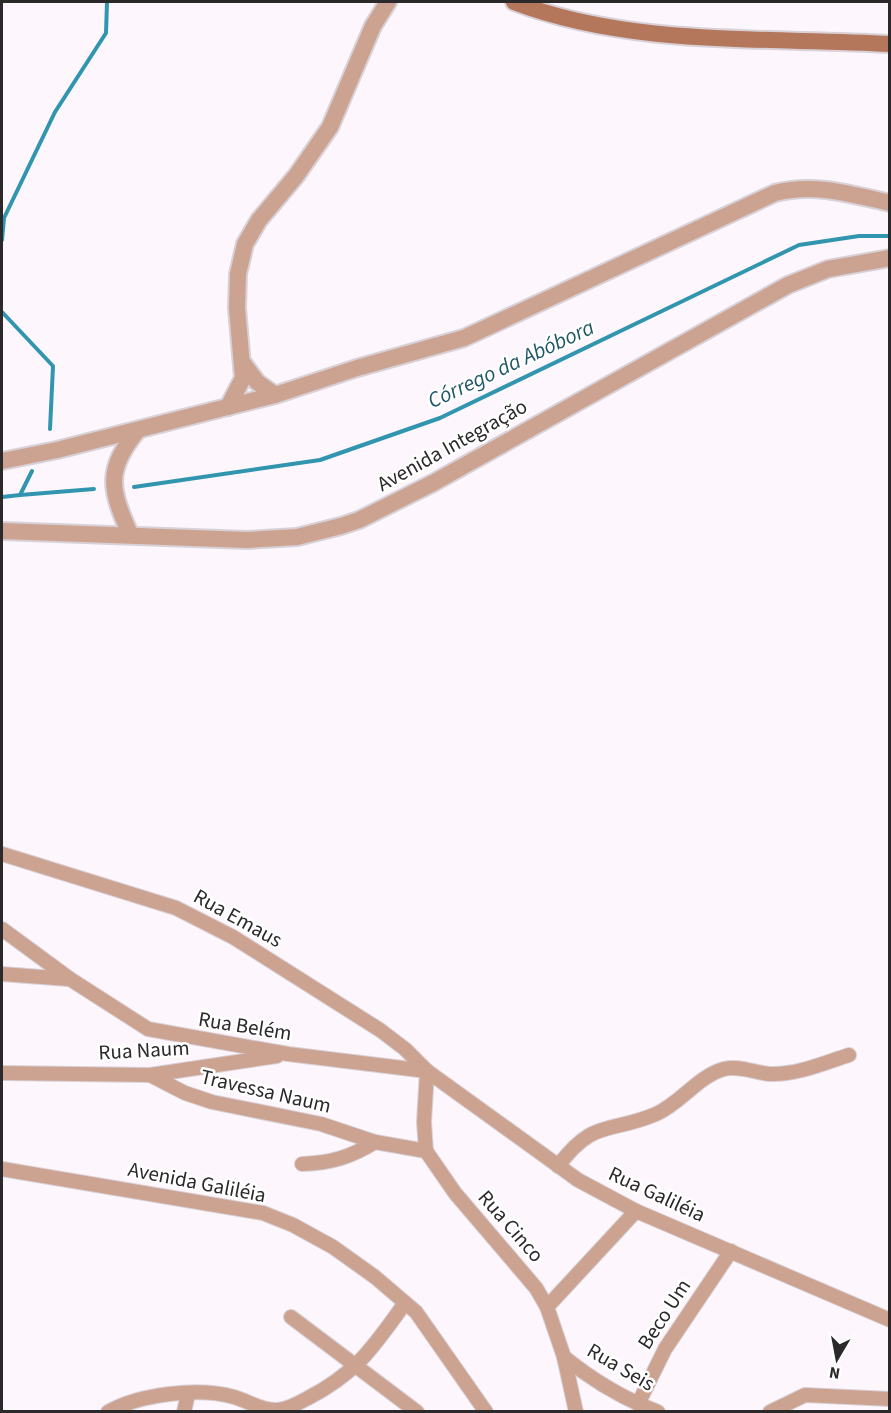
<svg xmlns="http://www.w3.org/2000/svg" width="891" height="1413" font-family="'Source Sans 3',sans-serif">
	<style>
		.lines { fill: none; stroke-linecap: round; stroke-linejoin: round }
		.stream { stroke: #3195af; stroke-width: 4 }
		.minor-casing { stroke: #d8d1d7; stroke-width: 16 }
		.tertiary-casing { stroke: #d8d1d7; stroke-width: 20 }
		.secondary-casing { stroke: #d8d1d7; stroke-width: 20 }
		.minor { stroke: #cca290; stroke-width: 14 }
		.tertiary { stroke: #cca290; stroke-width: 16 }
		.secondary { stroke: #b4775c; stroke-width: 16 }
		.labels { text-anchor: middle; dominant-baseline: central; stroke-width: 5; stroke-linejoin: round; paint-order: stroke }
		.street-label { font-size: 21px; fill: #2c292b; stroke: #fff }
		.water-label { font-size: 22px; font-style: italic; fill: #205767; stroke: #fff }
	</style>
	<rect width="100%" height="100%" fill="#fef6fd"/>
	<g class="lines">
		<g class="stream">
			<polyline points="2,240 4,218 55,112 106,33 107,2"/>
			<polyline points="2,312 53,366 50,429"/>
			<polyline points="134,487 320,460 440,418 799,245 859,236 890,236"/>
			<polyline points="20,495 94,489"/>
			<polyline points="2,497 20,495 32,471"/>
		</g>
		<g class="minor-casing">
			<g id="minor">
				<polyline points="2,854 176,908 233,937 380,1030 405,1049 427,1071 578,1180 636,1211 890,1320"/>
				<polyline points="2,929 70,979 148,1029 288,1054 427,1071"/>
				<polyline points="2,974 68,979"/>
				<polyline points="427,1071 424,1122 426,1151 455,1193 536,1288 547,1307 564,1357 576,1412"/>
				<polyline points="2,1073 150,1075 277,1056"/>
				<polyline points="150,1075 185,1093 212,1102 321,1124 375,1142 426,1151"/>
				<path d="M 302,1164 C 331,1163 351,1157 375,1142"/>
				<path d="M 558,1166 C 594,1118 609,1134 656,1114 C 681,1103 698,1076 724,1069 C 739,1065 755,1073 770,1074 C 797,1075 824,1063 849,1055"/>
				<polyline points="2,1169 263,1213 293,1225 333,1247 375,1277 416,1312 486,1412"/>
				<polyline points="547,1307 636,1211"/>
				<polyline points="291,1317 417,1412"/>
				<path d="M 564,1357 C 592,1380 624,1399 658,1412"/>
				<polyline points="638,1404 665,1349 731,1251"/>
				<path d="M 108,1412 C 140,1394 198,1387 234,1397 C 248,1401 262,1411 278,1410 C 288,1409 299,1403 308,1398 C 357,1373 374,1346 405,1303"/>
				<polyline points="184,1412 188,1394"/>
				<polyline points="770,1412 805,1395 890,1399"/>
			</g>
		</g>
		<g class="tertiary-casing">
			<g id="tertiary">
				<polyline points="243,363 257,382 275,395"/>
				<polyline points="228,407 243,378 237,308 238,274 245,244 259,220 296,176 330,127 373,26 388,2"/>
				<path d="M 2,461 L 57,450 L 275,395 L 357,368 L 464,338 L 775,193 C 815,183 850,194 890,203"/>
				<polyline points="2,531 247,540 297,537 341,526 359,520 433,483 788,285 828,269 890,258"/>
				<path d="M 130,534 C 110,489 105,470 138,430"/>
			</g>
		</g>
		<g class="secondary-casing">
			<path id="secondary" d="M 514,2 C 632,47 766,37 890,44"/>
		</g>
		<use href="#minor" class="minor"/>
		<use href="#tertiary" class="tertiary"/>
		<use href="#secondary" class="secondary"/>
	</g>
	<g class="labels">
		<g class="street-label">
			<text transform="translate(452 445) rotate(-29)">Avenida Integração</text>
			<text transform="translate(238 918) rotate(29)">Rua Emaus</text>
			<text transform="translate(245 1026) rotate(9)">Rua Belém</text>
			<text transform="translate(144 1050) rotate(-3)">Rua Naum</text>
			<text transform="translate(266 1091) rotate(13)">Travessa Naum</text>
			<text transform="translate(197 1182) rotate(11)">Avenida Galiléia</text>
			<text transform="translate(657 1194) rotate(25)">Rua Galiléia</text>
			<text transform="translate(511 1226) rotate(49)">Rua Cinco</text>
			<text transform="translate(664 1314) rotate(-57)">Beco Um</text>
			<text transform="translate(621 1367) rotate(30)">Rua Seis</text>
		</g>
		<g class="water-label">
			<text transform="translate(511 364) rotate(-25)">Córrego da Abóbora</text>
		</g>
	</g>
	<rect width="891" height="1413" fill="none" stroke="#2c292b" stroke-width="6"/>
	<g transform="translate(837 1359) rotate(190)" stroke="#ffffff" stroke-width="4.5" paint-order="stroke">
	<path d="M0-4.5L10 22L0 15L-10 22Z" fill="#2c292b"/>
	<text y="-9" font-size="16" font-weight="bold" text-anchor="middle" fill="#2c292b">N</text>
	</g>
</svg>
